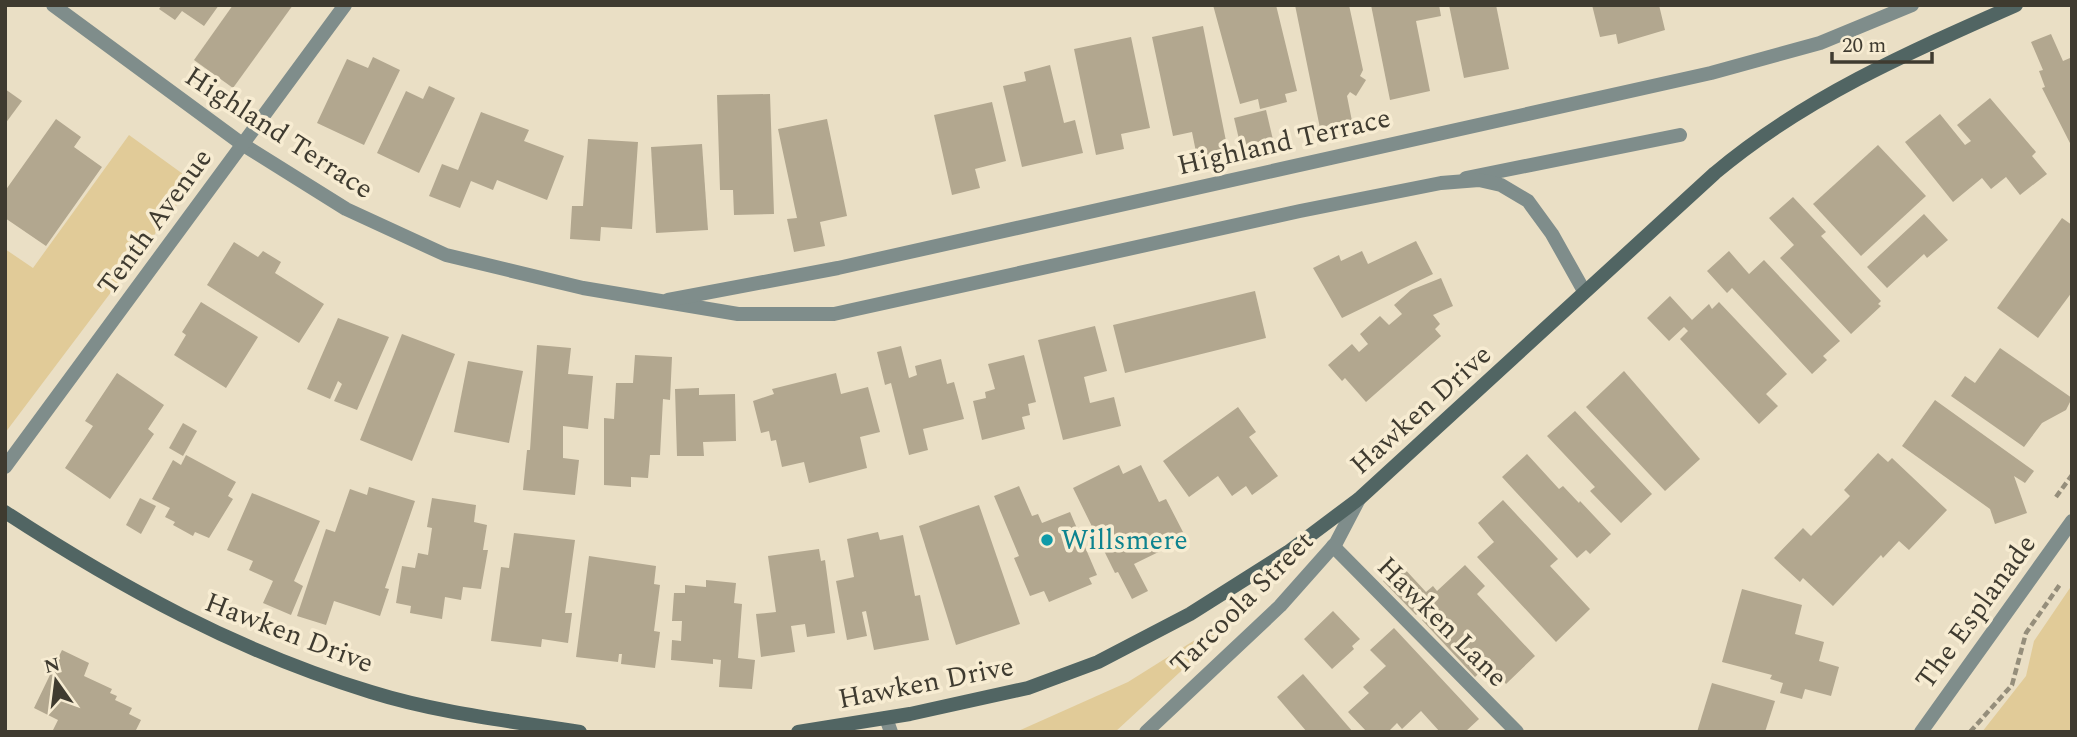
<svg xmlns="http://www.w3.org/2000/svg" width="2077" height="737" font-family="Spectral,serif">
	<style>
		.green { fill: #e1cb98 }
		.building { fill: #b2a78f }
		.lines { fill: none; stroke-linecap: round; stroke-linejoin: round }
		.path { stroke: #958e7b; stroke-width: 4.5; stroke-dasharray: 7 3.5; stroke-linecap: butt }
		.service { stroke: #7f8d8b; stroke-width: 14 }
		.minor { stroke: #7f8d8b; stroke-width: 14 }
		.secondary { stroke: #516563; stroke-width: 14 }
		.culture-dot { fill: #0f9aa8; stroke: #f7ecd2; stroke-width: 2.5 }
		.labels { text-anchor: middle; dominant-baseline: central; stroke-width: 7; stroke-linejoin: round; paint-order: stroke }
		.street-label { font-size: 28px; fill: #3f3b30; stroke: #f7ecd2 }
		.culture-label { font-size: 28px; fill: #0d838f; stroke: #f7ecd2; text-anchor: start }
	</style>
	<rect width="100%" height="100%" fill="#eadfc5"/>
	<g class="green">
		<polygon points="129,135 194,182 5,433 5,249 33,268"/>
		<polygon points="2072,585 2072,732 1982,732 2026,676 2034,641"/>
		<polygon points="1257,601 1115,732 1016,732 1128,682"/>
	</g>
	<g class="building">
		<polygon points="162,5 219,5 204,26 182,11 175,20 159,9"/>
		<polygon points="233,5 293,5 233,88 194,60"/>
		<polygon points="1213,5 1276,5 1297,91 1285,94 1287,102 1260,109 1258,99 1240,104"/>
		<polygon points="1295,5 1349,5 1363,70 1360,76 1366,80 1356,96 1350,92 1347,96 1353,126 1321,133"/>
		<polygon points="1371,5 1439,5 1441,16 1416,21 1430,91 1390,100"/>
		<polygon points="1449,5 1496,5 1509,69 1464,78"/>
		<polygon points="1592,5 1659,5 1665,30 1618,44 1616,34 1600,37"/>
		<polygon points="1203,26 1229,156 1198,162 1192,132 1173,136 1152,37"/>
		<polygon points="2051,34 2063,61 2070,58 2072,61 2072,147 2042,88 2045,87 2039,71 2043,70 2031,42"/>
		<polygon points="1131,37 1150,128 1121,134 1124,149 1096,155 1074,49"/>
		<polygon points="373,57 400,70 364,145 317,123 347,59 368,68"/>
		<polygon points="1050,65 1064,123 1075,120 1083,153 1022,167 1003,86 1026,81 1024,72"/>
		<polygon points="429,86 455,98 419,173 377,153 406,91 423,99"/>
		<polygon points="5,89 22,101 5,124"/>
		<polygon points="770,94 774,214 734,215 733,190 720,190 717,95"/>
		<polygon points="1990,98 2036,152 2032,156 2047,174 2020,195 2006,177 1991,189 1982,178 1953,202 1905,142 1940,114 1965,145 1971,141 1957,125"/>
		<polygon points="992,102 1006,161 975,169 980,188 952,195 934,115"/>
		<polygon points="1266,110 1274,144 1242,152 1234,118"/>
		<polygon points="481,112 529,130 524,141 564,156 547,200 497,180 493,190 471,181 460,208 429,196 442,164 458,170"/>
		<polygon points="56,119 81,137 74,147 102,167 46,246 5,218 5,191"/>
		<polygon points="827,119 847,216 820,222 825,246 794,252 787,219 797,218 778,129"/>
		<polygon points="588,139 638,142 632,229 601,227 600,241 570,239 572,206 583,206"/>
		<polygon points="702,144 708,230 656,233 651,147"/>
		<polygon points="1878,145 1926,196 1861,256 1813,204"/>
		<polygon points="1793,197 1826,232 1821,236 1881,301 1878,304 1881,306 1851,334 1780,258 1794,245 1769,218"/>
		<polygon points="1924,214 1948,240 1927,258 1924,254 1887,288 1867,267"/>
		<polygon points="2062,218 2072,225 2072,292 2038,338 1997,308"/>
		<polygon points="1416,241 1433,274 1342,318 1313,268 1339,255 1341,261 1362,251 1368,264"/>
		<polygon points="234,242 258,257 263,251 281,262 275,273 324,304 299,343 207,285"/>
		<polygon points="1729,251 1749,274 1764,260 1840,341 1823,356 1827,360 1812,374 1732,288 1727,293 1707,271"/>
		<polygon points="1441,278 1453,306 1433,315 1440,324 1435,329 1441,336 1366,402 1345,378 1342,381 1328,365 1352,344 1359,352 1368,344 1360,334 1380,316 1389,325 1402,314 1394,305 1411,290"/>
		<polygon points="1255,291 1266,338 1125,373 1113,325"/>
		<polygon points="1670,296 1692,320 1709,304 1712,309 1719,302 1787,374 1766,394 1778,406 1759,424 1680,339 1688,331 1684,327 1669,341 1647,318"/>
		<polygon points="201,302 258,337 226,388 174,355 186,335 182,332"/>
		<polygon points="338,318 389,337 357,410 334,401 342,384 338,381 330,399 307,389"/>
		<polygon points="1095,326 1107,371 1084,377 1090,403 1114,397 1121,426 1063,440 1038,340"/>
		<polygon points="402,334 455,354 412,461 360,440"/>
		<polygon points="537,345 571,348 568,374 593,376 588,429 563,426 563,458 579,460 575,495 523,490 527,450 530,450"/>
		<polygon points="901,346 909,378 917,375 915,366 941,359 947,384 954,382 964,419 923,429 928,450 909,455 891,383 885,385 877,352"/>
		<polygon points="2000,348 2072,398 2066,410 2042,423 2024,447 1951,396 1965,376 1975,383"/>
		<polygon points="635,355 672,357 670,400 663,399 660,455 650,455 648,478 631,477 631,487 604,485 604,418 614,419 616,383 633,383"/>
		<polygon points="1024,355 1036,402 1028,404 1030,415 1022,417 1025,429 982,440 973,401 986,398 985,392 995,389 988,364"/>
		<polygon points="468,361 523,371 509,443 454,432"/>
		<polygon points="1624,371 1700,459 1665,491 1586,407"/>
		<polygon points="117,373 164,405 148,429 154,434 110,499 65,468 93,426 85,421"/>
		<polygon points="836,373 841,394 868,387 880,432 860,437 867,468 809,483 804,462 782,467 776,440 771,441 769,431 761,433 753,401 774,394 772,389"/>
		<polygon points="699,388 699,395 735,394 736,441 703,442 704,456 677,456 675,389"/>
		<polygon points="1935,400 2034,471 2025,483 2014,476 2027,513 1995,524 1990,509 1902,446"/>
		<polygon points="1238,407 1256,432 1249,437 1278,476 1252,495 1246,486 1232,496 1218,476 1189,497 1163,461"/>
		<polygon points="1575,411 1652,494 1621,523 1590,491 1595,487 1547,436"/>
		<polygon points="183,423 197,431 183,456 169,448"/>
		<polygon points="1878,453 1888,462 1892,458 1947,510 1909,550 1899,541 1883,558 1881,555 1833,606 1803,578 1800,582 1774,558 1803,528 1811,536 1850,496 1844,490"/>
		<polygon points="1527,454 1559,489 1563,486 1579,503 1580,501 1611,534 1590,554 1586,550 1577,558 1502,477"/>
		<polygon points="186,455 236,482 228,496 233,499 209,538 195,532 193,536 173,525 175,522 165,517 170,508 152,499 173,460 181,465"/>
		<polygon points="1119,465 1123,474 1141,465 1159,502 1166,499 1183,532 1175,535 1179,542 1134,564 1148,591 1132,599 1118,572 1115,573 1073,488"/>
		<polygon points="1019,486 1032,516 1038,514 1042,523 1070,512 1097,575 1089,578 1092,584 1049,602 1044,591 1030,596 1014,558 1019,556 994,496"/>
		<polygon points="369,487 415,501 385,588 389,589 380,616 334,601 326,625 297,616 326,529 335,532 350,489 367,495"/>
		<polygon points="252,493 320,521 294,581 303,586 291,615 263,603 273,581 249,570 253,561 227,550"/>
		<polygon points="140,498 156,506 141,534 126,525"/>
		<polygon points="432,498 476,505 474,522 487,525 483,550 488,550 481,589 463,587 461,600 445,597 442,619 410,613 411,606 396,603 402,566 415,568 418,553 428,555 432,528 427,527"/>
		<polygon points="1503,500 1558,559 1550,566 1590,609 1556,642 1477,557 1494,542 1478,523"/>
		<polygon points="979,505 1020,624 956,645 919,526"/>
		<polygon points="878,532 880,540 903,535 915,596 920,595 929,640 874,650 866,611 862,612 867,636 847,640 836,581 854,577 847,539"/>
		<polygon points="514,533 575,540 565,613 572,613 568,643 542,639 541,647 491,641 501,567 509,568"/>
		<polygon points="819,549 821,561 825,560 835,633 807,637 805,624 791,626 795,652 761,657 756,614 776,612 768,556"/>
		<polygon points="589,556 656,566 654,584 660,585 654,631 660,632 655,668 621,664 622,654 619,654 618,662 576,657"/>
		<polygon points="1401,565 1426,592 1433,586 1437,591 1465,565 1485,586 1477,594 1535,656 1506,684 1489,664 1475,677 1422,620 1434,609 1429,603 1416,615 1383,581"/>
		<polygon points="706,580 736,583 734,603 742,604 738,658 755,660 752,689 719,687 721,660 713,659 713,664 671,660 672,640 681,641 682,621 672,621 674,593 685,593 685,585 706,587"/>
		<polygon points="1742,589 1802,605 1795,634 1824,642 1819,661 1839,667 1831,696 1805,689 1802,699 1780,693 1783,683 1770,679 1772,675 1722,662"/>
		<polygon points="1333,611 1360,639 1352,646 1354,649 1332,669 1304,639"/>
		<polygon points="1394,628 1479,719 1465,732 1440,732 1421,711 1402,729 1397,723 1388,732 1367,732 1348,712 1369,693 1363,687 1386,666 1370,650"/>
		<polygon points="62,650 89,663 84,676 112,689 110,693 117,696 115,700 132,708 129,714 141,720 135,732 52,732 58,720 34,708"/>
		<polygon points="1303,674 1353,732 1307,732 1277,697"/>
		<polygon points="1712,683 1775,701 1765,732 1697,732"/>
	</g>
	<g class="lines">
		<g class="path">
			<polyline points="2056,497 2072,475"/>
			<polyline points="1970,732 2012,685 2026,633 2061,583"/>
		</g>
		<g class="service">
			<polyline points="1466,178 1680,135"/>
			<polyline points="1333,546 1517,732"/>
		</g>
		<g class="minor">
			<polyline points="53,5 242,144 346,209 446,255 583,288 738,314 834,314 1300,211 1441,183 1479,180 1501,185 1528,201 1552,234 1584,291"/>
			<polyline points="668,300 838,268 1711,73 1820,43 1912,5"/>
			<polyline points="5,467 345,5"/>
			<polyline points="886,718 891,732"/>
			<polyline points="1146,732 1280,606 1336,543 1359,499"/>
			<polyline points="1921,732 2072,521"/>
		</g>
		<g class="secondary">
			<path d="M 5,512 C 120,587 239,652 371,692 C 438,713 511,721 580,732"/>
			<path d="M 798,732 L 910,714 L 1028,688 L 1098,662 L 1190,614 L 1288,552 L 1360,498 L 1715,173 C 1804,98 1909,52 2016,5"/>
		</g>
	</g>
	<circle class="culture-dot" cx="1047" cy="540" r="7"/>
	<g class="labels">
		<g class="street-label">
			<text transform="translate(279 133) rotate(33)">Highland Terrace</text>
			<text transform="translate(1284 142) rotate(-13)">Highland Terrace</text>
			<text transform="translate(155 222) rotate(-54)">Tenth Avenue</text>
			<text transform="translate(1421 410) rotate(-42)">Hawken Drive</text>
			<text transform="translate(1242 603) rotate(-45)">Tarcoola Street</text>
			<text transform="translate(1976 612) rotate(-54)">The Esplanade</text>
			<text transform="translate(1442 622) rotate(45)">Hawken Lane</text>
			<text transform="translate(289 633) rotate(21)">Hawken Drive</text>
			<text transform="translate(926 683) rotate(-11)">Hawken Drive</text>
		</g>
		<g class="culture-label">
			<text x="1061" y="540">Willsmere</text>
		</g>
	</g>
	<rect width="2077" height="737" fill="none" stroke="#3f3b30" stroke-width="14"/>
	<g transform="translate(56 681) rotate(346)" stroke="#f7ecd2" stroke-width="5" paint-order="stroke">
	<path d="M0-5L12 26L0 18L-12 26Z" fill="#3f3b30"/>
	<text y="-10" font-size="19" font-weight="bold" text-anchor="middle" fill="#3f3b30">N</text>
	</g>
	<path d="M1832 52v10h100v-10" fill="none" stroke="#3f3b30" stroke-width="3.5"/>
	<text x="1842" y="52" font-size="21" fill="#3f3b30" stroke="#f7ecd2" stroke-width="5" paint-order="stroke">20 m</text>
</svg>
